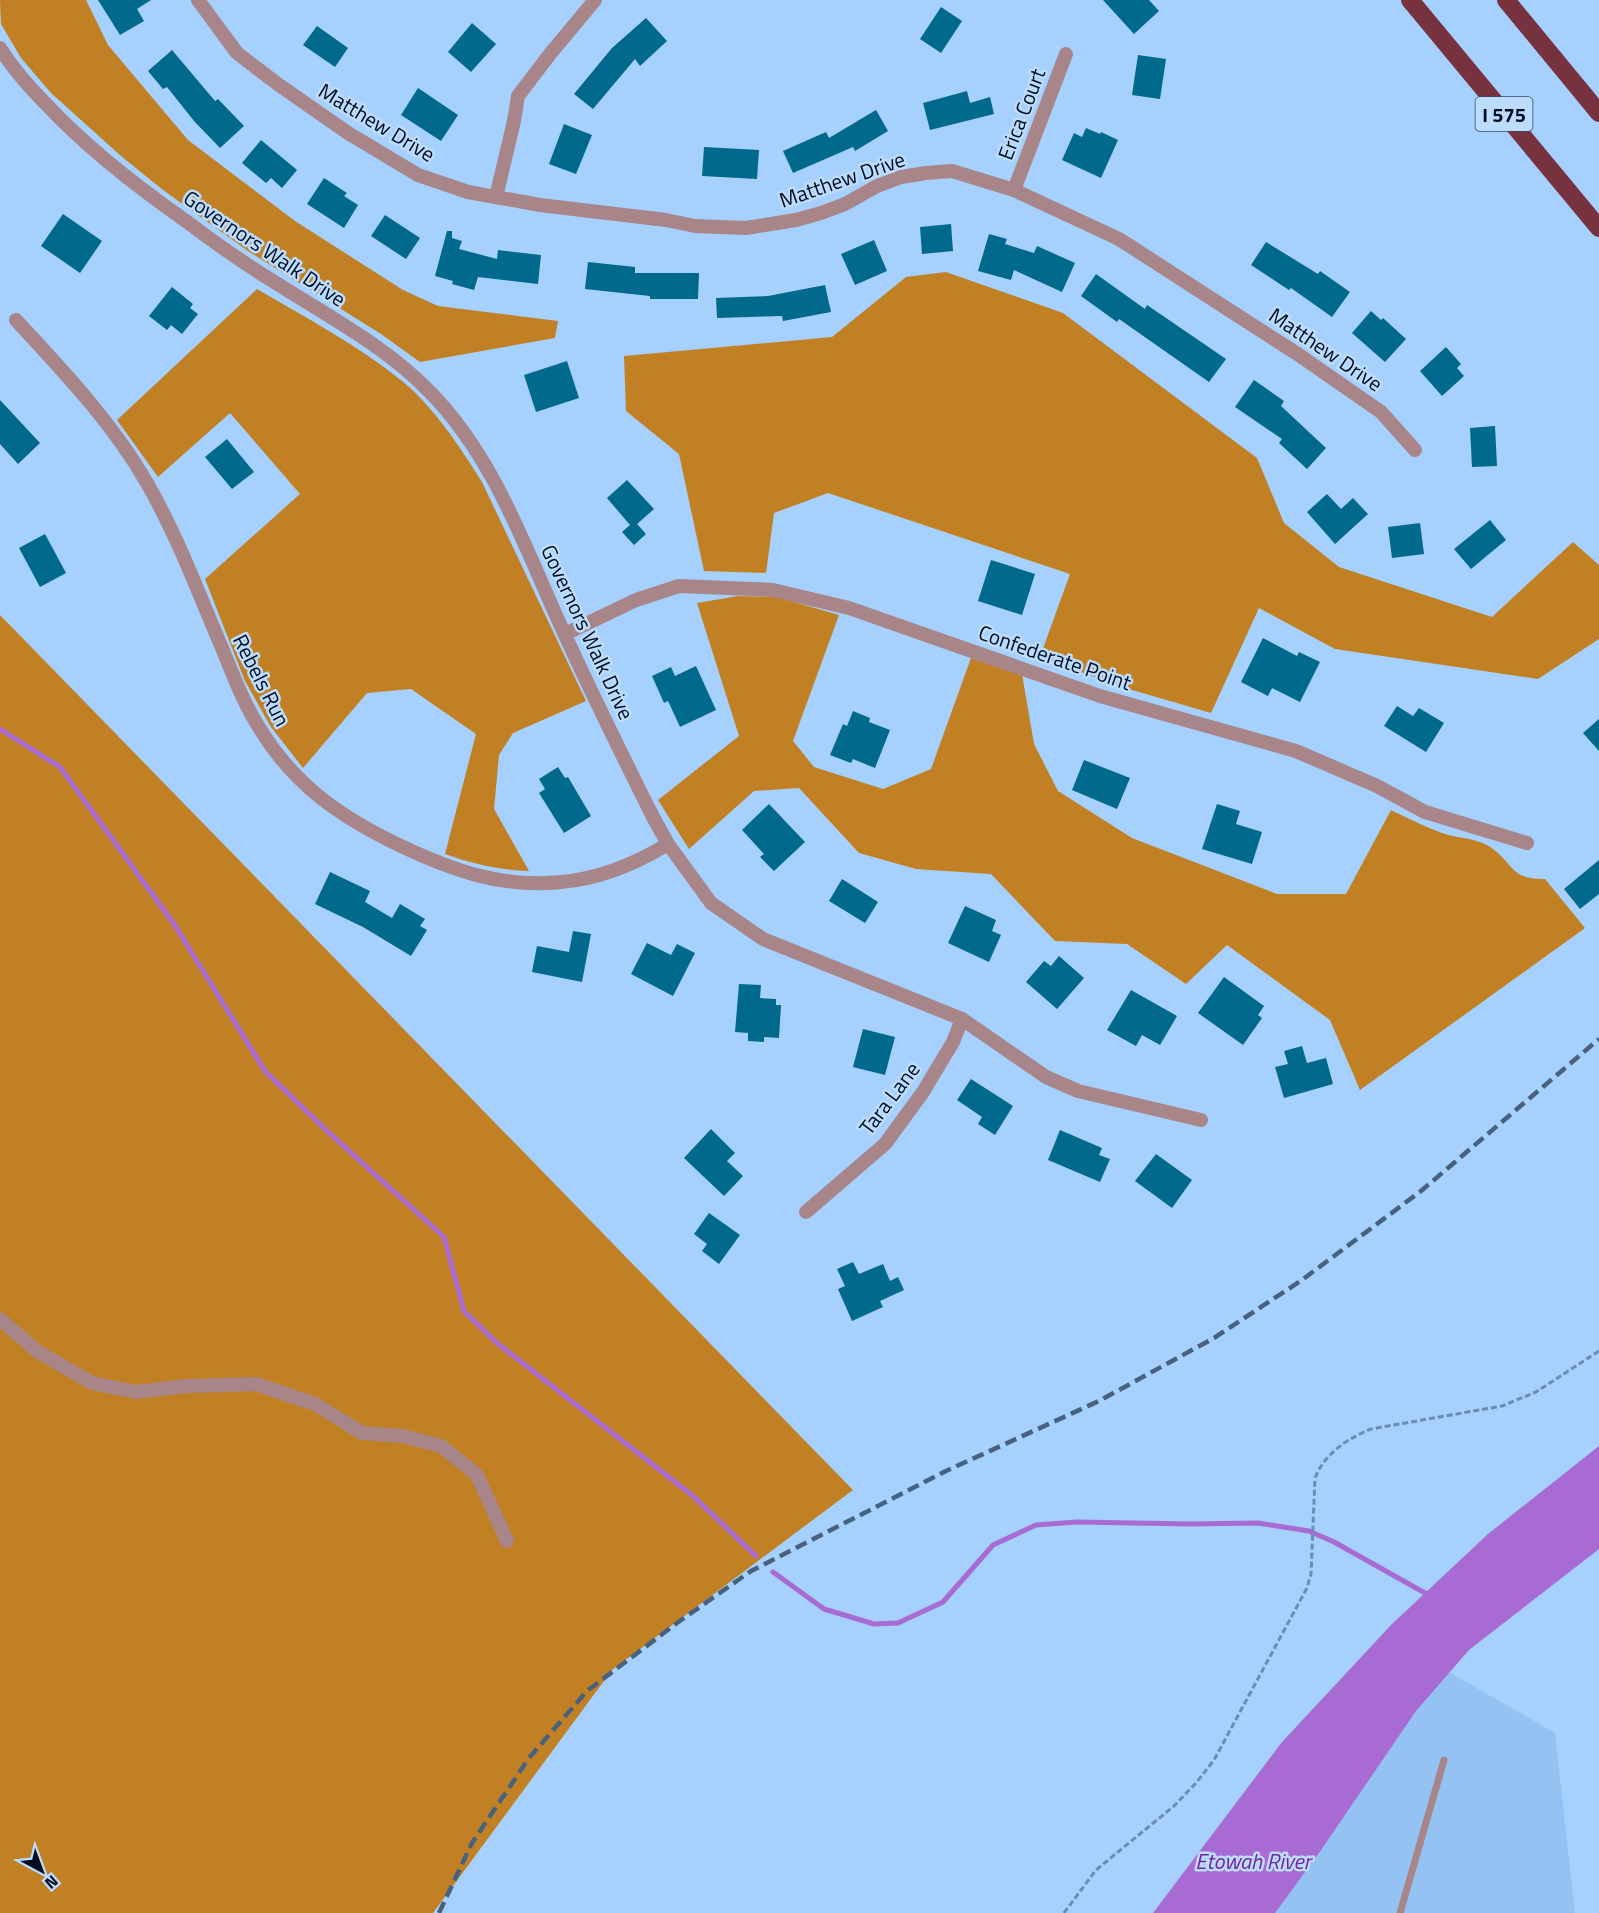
<svg xmlns="http://www.w3.org/2000/svg" width="1599" height="1913" font-family="'Titillium Web',sans-serif">
	<style>
		.built { fill: #94c2f3 }
		.forest { fill: #c18023 }
		.water { fill: #a86bd3 }
		.lines { fill: none; stroke-linecap: round; stroke-linejoin: round }
		.stream { stroke: #a86bd3; stroke-width: 5 }
		.building { fill: #01698c }
		.path { stroke: #6d8cb1; stroke-width: 3; stroke-dasharray: 6 3; stroke-linecap: butt }
		.lane { stroke: #a88589; stroke-width: 7 }
		.street { stroke: #a88589; stroke-width: 14 }
		.highway { stroke: #773240; stroke-width: 18 }
		.rail { stroke: #48617f; stroke-width: 4.5; stroke-dasharray: 12 6; stroke-linecap: butt }
		.labels { text-anchor: middle; dominant-baseline: central; stroke-width: 5; stroke-linejoin: round; paint-order: stroke }
		.shield { fill: #bcdcfe; stroke: #384a62; stroke-width: 1.5 }
		.shield-label { font-size: 20px; font-weight: bold; fill: #000c1f }
		.street-label { font-size: 21px; fill: #000c1f; stroke: #bcdcfe }
		.water-label { font-size: 22px; font-style: italic; fill: #7423a1; stroke: #bcdcfe }
	</style>
	<rect width="100%" height="100%" fill="#a6d0fd"/>
	<polygon class="built" points="1433,1663 1555,1733 1575,1913 1246,1913"/>
	<g class="forest">
		<polygon points="0,0 86,0 108,45 188,140 295,221 403,290 438,306 558,321 555,338 420,362 381,334 248,251 163,190 121,156 51,93 21,58 1,24"/>
		<polygon points="946,272 1063,313 1257,458 1284,523 1339,567 1492,617 1573,542 1599,565 1599,639 1538,679 1335,649 1259,608 1211,713 1122,687 1040,657 1070,574 828,493 774,513 766,573 704,571 679,454 626,411 624,356 832,337 906,277"/>
		<path d="M 257,289 C 306,318 358,345 402,381 C 433,406 461,448 482,482 L 586,701 L 513,733 L 499,755 L 494,809 L 529,871 C 499,870 473,864 445,854 L 476,734 L 411,689 L 367,693 L 303,768 L 271,727 L 245,681 L 205,579 L 300,494 L 230,413 L 158,477 L 117,420 Z"/>
		<path d="M 738,596 L 777,597 L 839,615 L 793,741 L 814,767 L 883,789 L 931,769 L 971,658 L 1022,674 L 1034,744 L 1058,791 L 1132,838 L 1277,894 L 1346,894 L 1391,810 C 1408,818 1425,827 1442,833 C 1456,838 1475,838 1487,845 C 1514,861 1508,880 1545,879 L 1585,928 L 1360,1090 L 1330,1020 L 1227,945 L 1186,984 L 1127,944 L 1055,941 L 991,874 L 916,869 L 859,853 L 799,788 L 754,791 L 689,849 L 658,800 L 739,736 L 697,603 Z"/>
		<polygon points="0,615 853,1490 612,1670 433,1913 0,1913"/>
	</g>
	<polygon class="water" points="1599,1446 1599,1549 1469,1650 1416,1711 1319,1853 1275,1913 1153,1913 1282,1742 1392,1624 1488,1534"/>
	<g class="lines">
		<g class="stream">
			<polyline points="0,729 60,767 174,924 265,1071 326,1130 444,1237 464,1311 497,1343 692,1495 756,1556"/>
			<polyline points="773,1572 824,1609 874,1624 898,1623 943,1602 993,1545 1036,1525 1077,1522 1192,1524 1258,1523 1309,1531 1334,1542 1425,1593"/>
		</g>
	</g>
	<g class="building">
		<polygon points="98,0 151,0 137,9 144,21 120,35"/>
		<polygon points="1103,0 1149,0 1159,11 1134,34"/>
		<polygon points="941,7 962,21 941,53 920,39"/>
		<polygon points="646,18 667,41 640,66 635,59 593,109 574,94 612,48"/>
		<polygon points="472,23 496,44 471,72 448,52"/>
		<polygon points="317,26 348,48 335,67 303,45"/>
		<polygon points="172,50 215,101 218,99 244,126 220,148 194,121 167,87 163,89 148,71"/>
		<polygon points="1138,55 1166,59 1160,99 1132,95"/>
		<polygon points="418,88 458,115 441,141 401,115"/>
		<polygon points="967,91 970,103 990,97 994,114 930,130 923,103"/>
		<polygon points="876,110 888,131 855,151 853,147 793,173 783,151 826,132 829,138"/>
		<polygon points="564,124 592,135 576,174 549,164"/>
		<polygon points="1086,128 1100,134 1101,132 1118,140 1101,178 1062,160 1074,133 1082,137"/>
		<polygon points="261,140 297,170 282,188 271,178 266,183 242,163"/>
		<polygon points="704,147 759,150 757,179 702,176"/>
		<polygon points="324,178 347,193 344,196 358,205 344,228 307,204"/>
		<polygon points="63,214 102,241 80,273 41,246"/>
		<polygon points="385,215 420,238 406,259 371,236"/>
		<polygon points="951,224 953,251 922,254 920,227"/>
		<polygon points="447,231 452,231 452,238 462,241 459,249 497,259 498,250 541,255 538,284 478,277 474,290 452,284 453,281 435,276"/>
		<polygon points="989,234 1007,239 1005,244 1034,253 1037,246 1075,263 1062,292 1014,270 1011,280 978,271"/>
		<polygon points="874,240 887,271 855,285 841,254"/>
		<polygon points="1266,242 1318,274 1320,271 1350,292 1332,317 1291,288 1289,290 1251,265"/>
		<polygon points="588,262 635,267 635,273 699,273 698,299 650,299 650,296 585,289"/>
		<polygon points="1096,274 1145,309 1147,305 1226,359 1209,382 1119,319 1117,322 1081,296"/>
		<polygon points="825,285 831,312 783,321 782,316 717,318 716,298 768,296"/>
		<polygon points="172,287 193,304 190,308 198,314 182,334 171,325 167,330 149,316"/>
		<polygon points="1371,311 1381,320 1383,318 1406,339 1385,362 1352,333"/>
		<polygon points="1446,347 1461,364 1457,368 1464,376 1442,396 1420,371"/>
		<polygon points="567,361 579,398 536,412 524,375"/>
		<polygon points="1254,380 1284,401 1281,406 1326,448 1307,469 1279,443 1282,439 1235,407"/>
		<polygon points="0,400 40,443 18,464 0,444"/>
		<polygon points="1495,426 1497,466 1472,467 1470,428"/>
		<polygon points="227,439 254,472 232,489 205,457"/>
		<polygon points="627,480 654,509 637,524 646,534 634,545 622,532 630,525 607,498"/>
		<polygon points="1327,494 1341,509 1353,498 1368,514 1335,544 1307,512"/>
		<polygon points="1490,520 1506,540 1471,569 1454,549"/>
		<polygon points="1420,523 1424,554 1392,558 1388,527"/>
		<polygon points="45,534 66,573 40,587 19,548"/>
		<polygon points="991,560 1035,574 1022,615 978,601"/>
		<polygon points="1263,638 1297,656 1299,652 1320,662 1300,702 1272,688 1268,696 1241,682"/>
		<polygon points="696,666 716,710 680,727 668,701 664,703 652,676 671,667 675,676"/>
		<polygon points="1397,706 1413,716 1419,708 1444,723 1426,752 1384,726"/>
		<polygon points="853,711 870,718 869,722 890,730 875,768 853,759 851,763 830,755 843,724 847,726"/>
		<polygon points="1599,719 1599,751 1583,733"/>
		<polygon points="1084,760 1130,778 1117,809 1072,790"/>
		<polygon points="558,767 565,778 568,777 591,816 564,833 539,793 545,789 539,779"/>
		<polygon points="769,804 805,842 774,871 760,857 764,854 742,830"/>
		<polygon points="1217,804 1240,811 1236,824 1262,832 1252,864 1202,849"/>
		<polygon points="1599,860 1599,894 1580,909 1564,889"/>
		<polygon points="330,872 370,891 365,902 392,918 400,904 425,919 420,926 427,930 411,956 363,927 315,904"/>
		<polygon points="842,879 878,902 865,923 829,901"/>
		<polygon points="965,906 996,920 992,931 1001,935 989,962 948,943"/>
		<polygon points="573,931 591,934 582,982 532,972 537,946 569,952"/>
		<polygon points="647,943 671,955 677,944 695,953 673,996 631,974"/>
		<polygon points="1059,956 1084,978 1057,1009 1026,982 1044,961 1051,966"/>
		<polygon points="1224,977 1264,1006 1258,1015 1262,1018 1243,1045 1198,1013"/>
		<polygon points="739,984 761,985 760,998 776,999 776,1005 781,1005 779,1038 764,1037 764,1042 748,1041 748,1033 735,1032"/>
		<polygon points="1131,990 1177,1016 1160,1045 1142,1035 1136,1046 1107,1030"/>
		<polygon points="863,1029 895,1037 885,1075 853,1067"/>
		<polygon points="1302,1046 1307,1063 1326,1058 1333,1084 1284,1098 1275,1067 1288,1064 1284,1051"/>
		<polygon points="971,1079 1013,1106 995,1135 978,1124 982,1117 957,1100"/>
		<polygon points="711,1129 735,1153 727,1161 743,1176 724,1196 684,1158"/>
		<polygon points="1060,1130 1102,1148 1099,1155 1110,1159 1100,1182 1048,1160"/>
		<polygon points="1156,1154 1192,1180 1172,1208 1135,1181"/>
		<polygon points="709,1213 740,1235 719,1264 702,1251 707,1244 694,1234"/>
		<polygon points="853,1262 859,1274 883,1264 890,1281 898,1277 904,1290 880,1301 883,1307 852,1321 838,1289 845,1286 837,1269"/>
	</g>
	<g class="lines">
		<path class="path" d="M 1064,1913 L 1096,1870 L 1174,1806 L 1196,1783 L 1214,1760 L 1307,1588 L 1311,1574 L 1315,1478 C 1325,1453 1347,1439 1371,1429 L 1502,1406 L 1536,1392 L 1599,1351"/>
		<polyline class="lane" points="1400,1913 1444,1760"/>
		<g class="street">
			<polyline points="198,0 237,53 279,85 348,133 418,175 468,192 540,205 666,220 695,226 746,228 796,220 821,213 845,204 877,186 901,177 926,173 952,171 1014,190 1119,239 1299,355 1381,412 1415,450"/>
			<path d="M 0,48 C 13,69 29,87 46,104 C 88,149 136,186 186,221 C 215,243 245,264 276,283 C 328,316 385,346 429,391 C 496,459 525,549 565,635 C 593,696 623,757 653,817 L 668,844 L 711,903 L 763,939 L 962,1019 L 1046,1077 L 1078,1091 L 1201,1120"/>
			<polyline points="1014,190 1066,54"/>
			<polyline points="496,197 514,121 518,96 550,54 595,0"/>
			<path d="M 16,320 C 63,371 112,422 147,483 C 177,535 198,592 222,648 C 233,675 244,704 260,729 C 295,786 342,818 401,846 C 454,871 502,888 561,882 C 599,879 635,864 668,844"/>
			<polyline points="565,634 636,600 679,586 773,590 849,608 1100,696 1296,751 1377,786 1425,812 1527,843"/>
			<polyline points="806,1212 885,1144 923,1092 953,1042 962,1019"/>
			<polyline points="0,1319 37,1351 92,1383 136,1392 186,1386 256,1384 315,1404 362,1433 403,1436 441,1446 477,1475 507,1541"/>
		</g>
		<g class="highway">
			<polyline points="1410,0 1599,228"/>
			<polyline points="1506,0 1599,113"/>
		</g>
		<polyline class="rail" points="439,1913 472,1843 529,1758 587,1691 677,1623 751,1571 946,1471 1099,1401 1214,1338 1302,1280 1421,1191 1599,1039"/>
	</g>
	<g class="labels">
		<rect class="shield" x="1475.5" y="97" width="57" height="34" rx="4.5"/>
		<g class="shield-label">
			<text x="1504" y="114">I 575</text>
		</g>
		<g class="street-label">
			<text transform="translate(1021 114) rotate(-69)">Erica Court</text>
			<text transform="translate(377 122) rotate(31)">Matthew Drive</text>
			<text transform="translate(842 179) rotate(-19)">Matthew Drive</text>
			<text transform="translate(265 248) rotate(34)">Governors Walk Drive</text>
			<text transform="translate(1326 349) rotate(34)">Matthew Drive</text>
			<text transform="translate(588 632) rotate(65)">Governors Walk Drive</text>
			<text transform="translate(1055 657) rotate(19)">Confederate Point</text>
			<text transform="translate(262 680) rotate(63)">Rebels Run</text>
			<text transform="translate(889 1098) rotate(-53)">Tara Lane</text>
		</g>
		<g class="water-label">
			<text x="1253" y="1861">Etowah River</text>
		</g>
	</g>
	<g transform="translate(42 1871) rotate(139)" stroke="#bcdcfe" stroke-width="4.5" paint-order="stroke">
	<path d="M0-4.5L10 22L0 15L-10 22Z" fill="#000c1f"/>
	<text y="-9" font-size="16" font-weight="bold" text-anchor="middle" fill="#000c1f">N</text>
	</g>
</svg>
